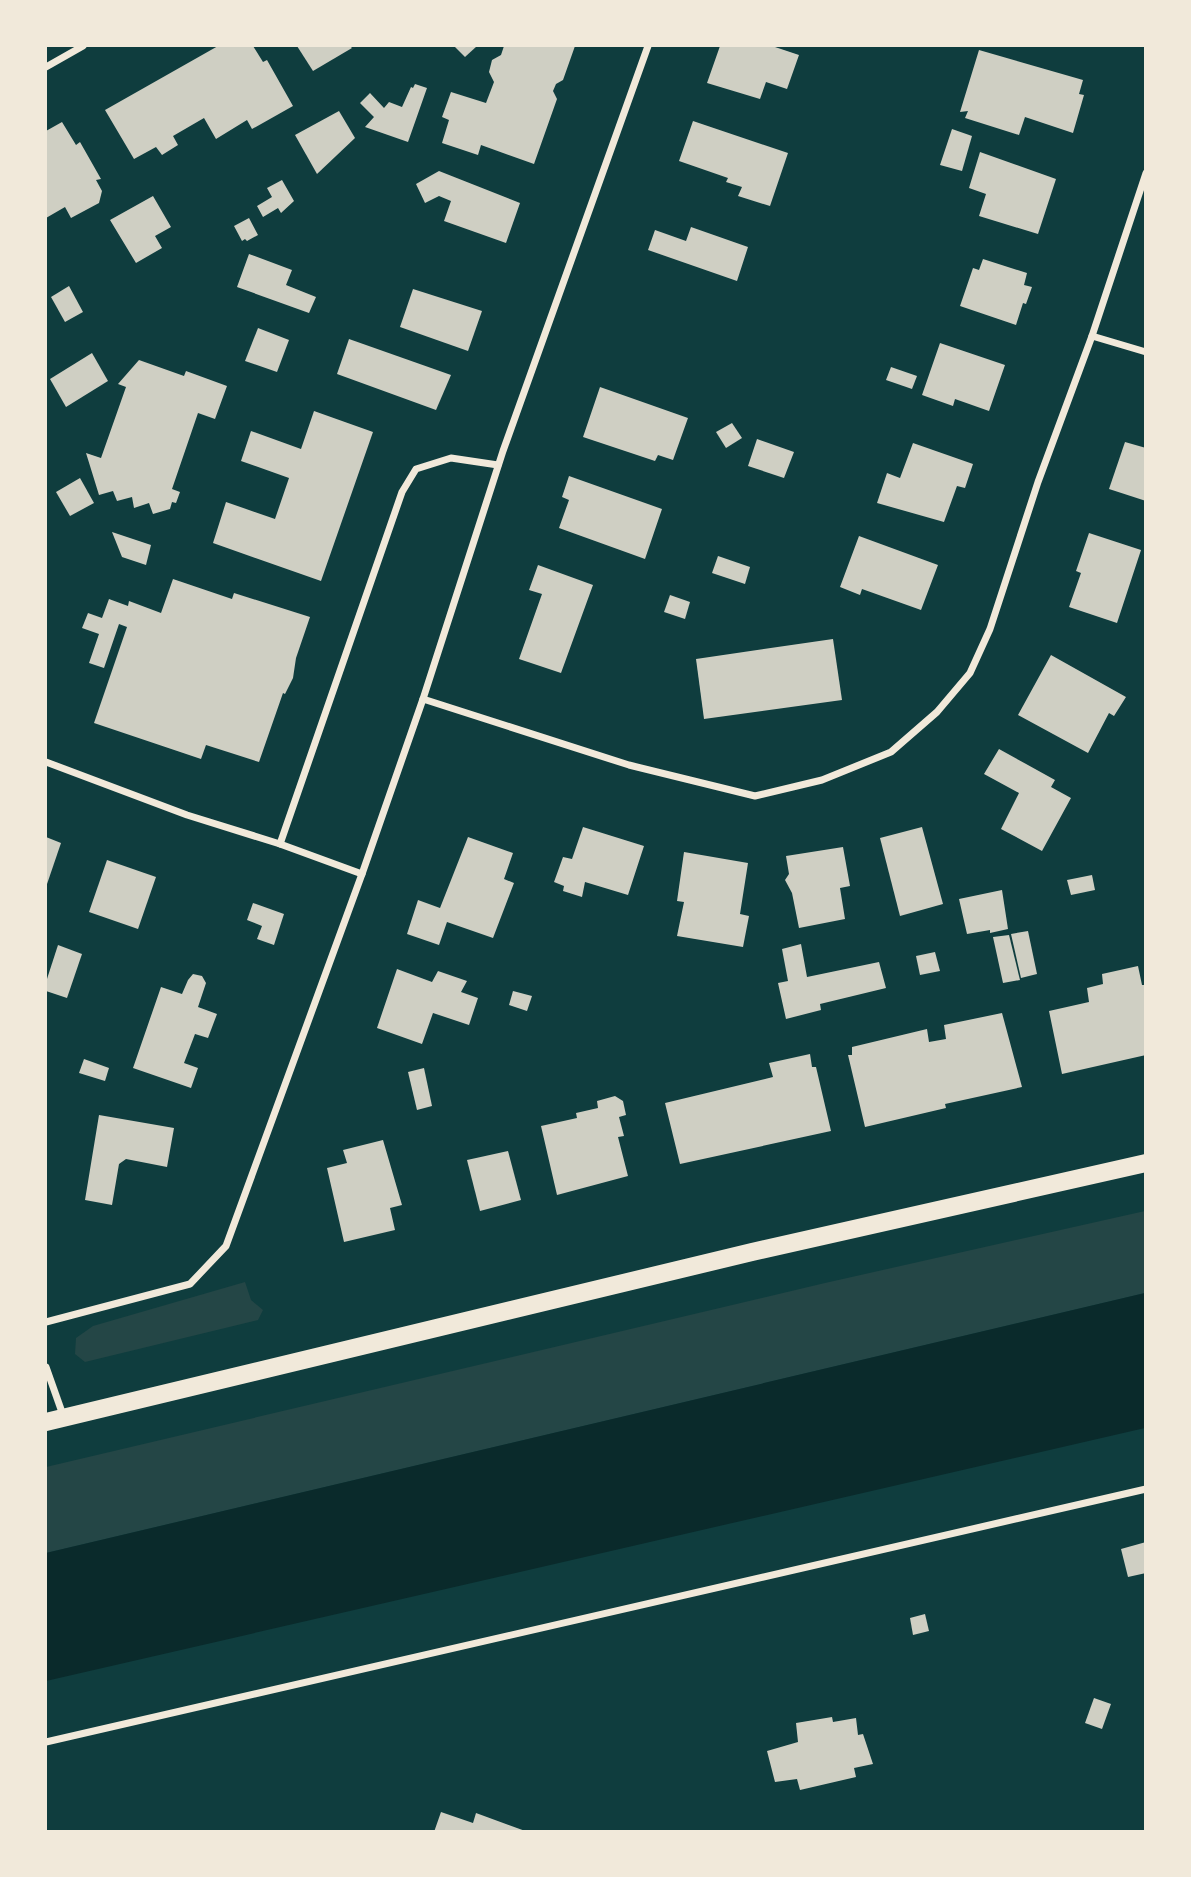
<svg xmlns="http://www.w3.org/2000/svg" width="1191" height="1877" font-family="Bitter,serif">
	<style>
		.green { fill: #244646 }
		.water { fill: #0a2a2b }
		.building { fill: #cfcfc3 }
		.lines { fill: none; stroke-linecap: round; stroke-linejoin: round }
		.minor { stroke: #f1e9da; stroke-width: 7 }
		.primary { stroke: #f1e9da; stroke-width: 18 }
	</style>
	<rect width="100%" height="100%" fill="#0f3d3e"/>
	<g class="green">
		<polygon points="1145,1211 1145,1293 46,1553 46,1467 825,1283"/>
		<polygon points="245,1282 251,1300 263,1310 258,1320 85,1362 75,1354 76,1338 93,1326"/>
	</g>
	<polygon class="water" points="1145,1293 1145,1428 46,1681 46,1553"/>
	<g class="building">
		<polygon points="218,46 253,46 263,62 267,60 293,106 252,129 247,120 216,139 204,118 173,136 178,145 162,155 156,147 134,159 105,110"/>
		<polygon points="297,46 350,46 352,48 313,71"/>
		<polygon points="454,46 477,46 465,57"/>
		<polygon points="504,46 575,46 563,80 556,84 553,91 557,99 534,164 481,145 478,155 442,143 449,120 442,117 451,92 486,103 494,82 489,72 492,60 501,55"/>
		<polygon points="720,46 772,46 799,55 787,89 766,82 760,99 707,83"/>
		<polygon points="979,50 1083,80 1079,94 1084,95 1073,133 1025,117 1019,135 965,118 968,111 960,112"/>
		<polygon points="415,84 427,88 408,142 365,127 374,117 360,103 370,93 384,108 389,102 402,107 411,87 413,88"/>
		<polygon points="339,111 355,138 317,174 295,135"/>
		<polygon points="693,121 788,153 770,206 738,196 742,187 726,182 728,178 679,161"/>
		<polygon points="62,122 76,145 80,142 101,179 96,180 102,191 99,203 71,218 65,207 46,218 46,131"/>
		<polygon points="952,129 972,136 962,171 940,165"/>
		<polygon points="980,152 1056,179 1038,234 979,216 986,194 969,188"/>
		<polygon points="439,171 520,203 506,243 444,221 451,201 439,196 425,203 416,184"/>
		<polygon points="282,180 294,201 281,213 278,208 263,217 257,206 272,197 267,188"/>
		<polygon points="153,196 171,227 155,236 162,248 136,263 110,220"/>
		<polygon points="249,218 258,235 247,241 245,239 242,241 234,226"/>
		<polygon points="691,227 748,247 737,281 648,250 655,230 686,241"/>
		<polygon points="249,254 292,270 286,285 316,297 309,313 237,287"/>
		<polygon points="983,259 1027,273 1024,285 1032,287 1026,304 1023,303 1016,325 960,306 973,268 979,270"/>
		<polygon points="69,286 83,312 65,322 51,297"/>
		<polygon points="413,289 482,311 468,351 400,327"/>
		<polygon points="258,328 289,340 277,372 245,361"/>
		<polygon points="349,339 451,375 436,410 337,374"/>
		<polygon points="940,343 1005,365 989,411 955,399 953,406 922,395"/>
		<polygon points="92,353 108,381 66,407 50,379"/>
		<polygon points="139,360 184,376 186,371 227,386 215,419 198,413 172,489 180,492 176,503 172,502 170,509 153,514 149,503 134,508 132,497 117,501 113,491 99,495 86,453 101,458 126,387 118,384"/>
		<polygon points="891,367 917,376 912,389 886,380"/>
		<polygon points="600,387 688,418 673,460 658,455 655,461 583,437"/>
		<polygon points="314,411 373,432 321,581 213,543 226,502 275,519 289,478 241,461 251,431 301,449"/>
		<polygon points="732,423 742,438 726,448 716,432"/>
		<polygon points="757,439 794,452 784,478 748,466"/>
		<polygon points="1125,442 1146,448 1146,501 1109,489"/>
		<polygon points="913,443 973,464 965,488 957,486 944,522 877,503 887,473 900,478"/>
		<polygon points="569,476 662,509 645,559 559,528 569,500 562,497"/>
		<polygon points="80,478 94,503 70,516 56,492"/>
		<polygon points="112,532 151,545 146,565 122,557"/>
		<polygon points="1089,533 1141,550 1117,623 1069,607 1081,573 1076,571"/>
		<polygon points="859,536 938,565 921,610 862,589 860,595 840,587"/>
		<polygon points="718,556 750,567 745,584 712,573"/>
		<polygon points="538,565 593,585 561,673 519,659 542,594 529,590"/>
		<polygon points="173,579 232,599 234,593 310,617 296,658 293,678 285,694 283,693 259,762 206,745 201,759 94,723 127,627 119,624 104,668 89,663 99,634 82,628 88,613 102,618 109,599 128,606 129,601 161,613"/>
		<polygon points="670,595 690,602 685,619 664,612"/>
		<polygon points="833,639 842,700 704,719 696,659"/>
		<polygon points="1051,655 1126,697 1114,716 1109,713 1088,753 1018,715"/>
		<polygon points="999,749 1055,780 1051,787 1071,798 1042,851 1001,829 1019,793 984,774"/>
		<polygon points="583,827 644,846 628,895 585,882 582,897 563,891 564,886 554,882 563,857 572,859"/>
		<polygon points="922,827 943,904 900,916 880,838"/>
		<polygon points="46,837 61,843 46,887"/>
		<polygon points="468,837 513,853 504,879 514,883 493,938 447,922 439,945 407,934 418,900 440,908"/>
		<polygon points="843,847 850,886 840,888 845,919 799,928 792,893 785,880 789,874 786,856"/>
		<polygon points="684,852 748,863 740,914 749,916 743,947 677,936 684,902 677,901"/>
		<polygon points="107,860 156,877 138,929 89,912"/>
		<polygon points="1092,875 1095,890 1071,895 1067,880"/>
		<polygon points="1002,890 1008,929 990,933 990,930 967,934 959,899"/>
		<polygon points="253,903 284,914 274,945 257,939 262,926 247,920"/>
		<polygon points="1028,931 1037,974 1021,978 1011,934"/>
		<polygon points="1009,935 1020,980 1003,983 993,937"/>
		<polygon points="801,944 807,977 879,962 886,988 820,1004 821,1010 786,1019 778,983 788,981 782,949"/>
		<polygon points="58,945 82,954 67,998 46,991 46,982"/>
		<polygon points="935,952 940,971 920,975 916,956"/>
		<polygon points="1138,966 1142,985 1146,985 1146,1055 1062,1074 1049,1011 1089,1002 1087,988 1103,984 1102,974"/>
		<polygon points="397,969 432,982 438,971 467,981 461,992 478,998 469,1025 433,1013 422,1044 377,1028"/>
		<polygon points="193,974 202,976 206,983 198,1007 217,1014 208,1038 195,1034 184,1063 198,1068 191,1088 133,1068 161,987 182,994 188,980"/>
		<polygon points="513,991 532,996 527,1011 509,1005"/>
		<polygon points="1002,1013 1022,1087 945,1104 946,1108 865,1127 848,1055 852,1055 852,1047 927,1029 929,1042 946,1039 944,1025"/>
		<polygon points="810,1054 812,1067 816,1067 831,1131 680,1164 665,1103 773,1077 769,1063"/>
		<polygon points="84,1059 109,1068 105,1081 79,1073"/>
		<polygon points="424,1068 432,1106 417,1110 408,1072"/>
		<polygon points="615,1096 623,1101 626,1115 619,1117 624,1136 618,1137 628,1176 557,1195 541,1126 577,1118 576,1113 598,1108 597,1101"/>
		<polygon points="99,1115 174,1128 167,1167 126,1159 119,1164 112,1205 85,1200"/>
		<polygon points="383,1140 402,1205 390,1208 395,1230 344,1242 327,1168 347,1163 343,1150"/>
		<polygon points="508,1151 521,1200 480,1211 467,1160"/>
		<polygon points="1146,1542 1146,1573 1128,1577 1121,1549"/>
		<polygon points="925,1614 929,1631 913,1635 910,1618"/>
		<polygon points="1094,1698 1111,1704 1102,1729 1085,1723"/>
		<polygon points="832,1717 833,1722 856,1718 858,1735 863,1734 873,1764 854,1768 856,1777 800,1790 797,1779 775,1782 767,1751 798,1742 796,1723"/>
		<polygon points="441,1812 473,1823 476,1813 528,1832 434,1832"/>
	</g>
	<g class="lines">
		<g class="minor">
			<polyline points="46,67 83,46"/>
			<polyline points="1092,336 1146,352"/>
			<polyline points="423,699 629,765 755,796 822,780 891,752 937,712 970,673 990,629 1038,482 1092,336 1146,173"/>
			<polyline points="46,762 187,815 280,844 362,874"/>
			<polyline points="280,844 402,492 416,469 451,458 498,465"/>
			<polyline points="46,1322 190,1284 226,1246 362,874 423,699 503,451 648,46"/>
			<polyline points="46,1367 63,1415"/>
			<polyline points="46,1742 1146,1489"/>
		</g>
		<polyline class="primary" points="46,1422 752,1252 1146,1163"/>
	</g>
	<rect width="1191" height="1877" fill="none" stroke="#f1e9da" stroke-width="94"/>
</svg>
